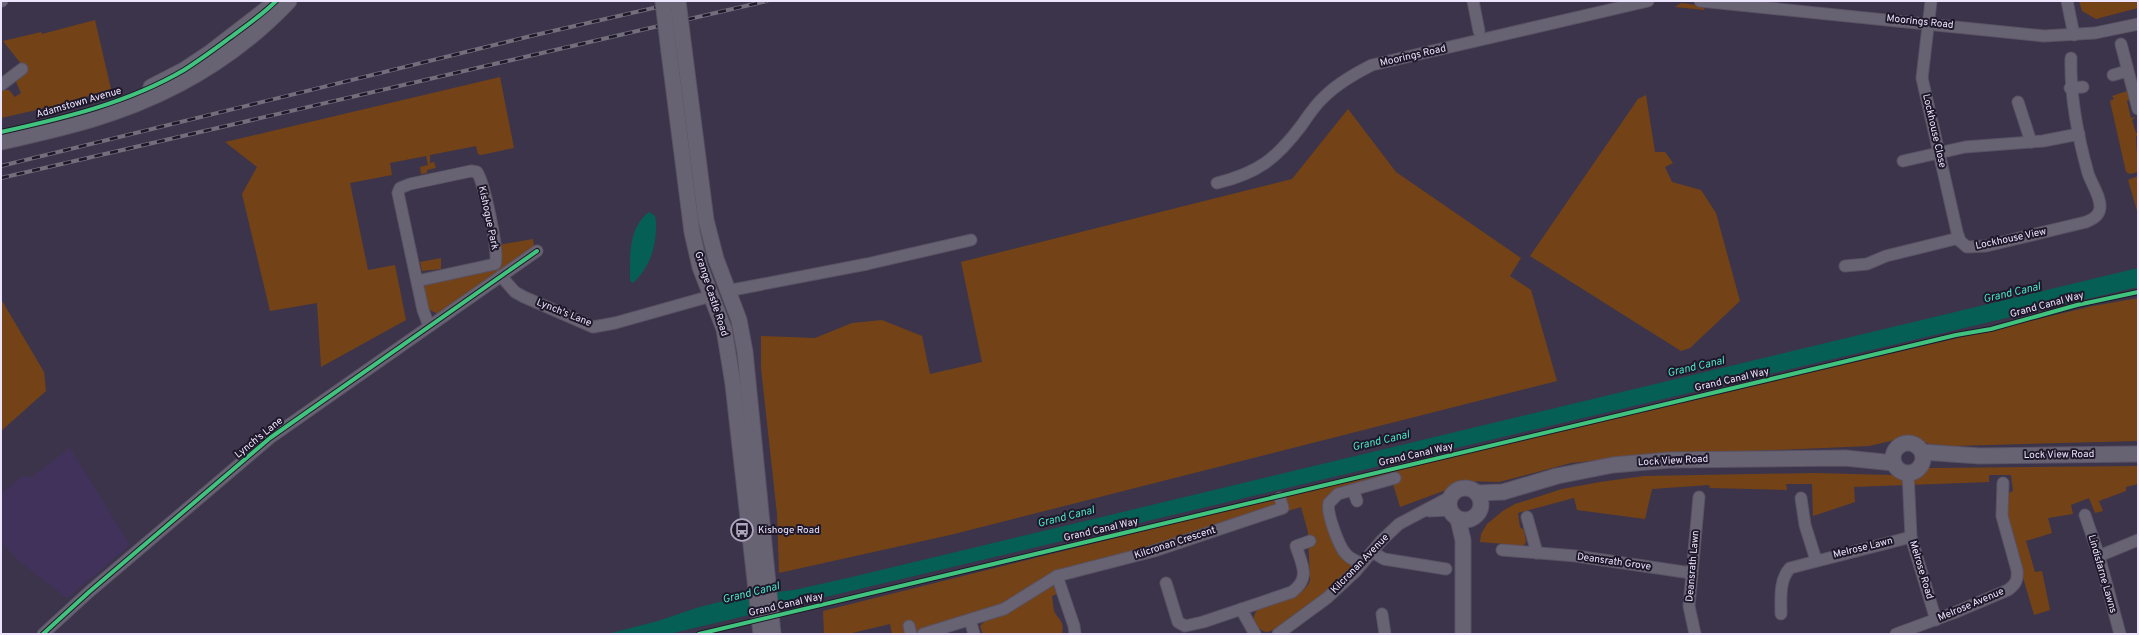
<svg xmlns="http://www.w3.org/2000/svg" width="2139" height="635" font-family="Overpass,sans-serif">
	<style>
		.built { fill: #41325c }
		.green { fill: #734317 }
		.water { fill: #055f55 }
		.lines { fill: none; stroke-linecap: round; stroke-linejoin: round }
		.street-casing { stroke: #595264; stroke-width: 13 }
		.secondary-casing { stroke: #595264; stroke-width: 17 }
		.street { stroke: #686373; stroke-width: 11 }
		.secondary { stroke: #686373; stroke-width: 15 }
		.rail-casing { stroke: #726e7c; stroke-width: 4 }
		.rail { stroke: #1e182a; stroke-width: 2.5; stroke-dasharray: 8; stroke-linecap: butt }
		.secondary-bridge-casing { stroke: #595264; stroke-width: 17; stroke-linecap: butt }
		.secondary-bridge { stroke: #686373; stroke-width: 15 }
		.cycleway-casing { stroke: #1e182a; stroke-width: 6 }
		.cycleway { stroke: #40c37c; stroke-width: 4 }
		.labels { text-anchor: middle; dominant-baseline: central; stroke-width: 4; stroke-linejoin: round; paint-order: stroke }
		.street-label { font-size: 10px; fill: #ede5fe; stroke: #1e182a }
		.poi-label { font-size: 10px; fill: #ede5fe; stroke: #1e182a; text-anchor: start }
		.water-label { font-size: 11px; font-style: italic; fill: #4ce5cb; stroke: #1e182a }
	</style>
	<rect width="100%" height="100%" fill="#3c344a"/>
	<polygon class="built" points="70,448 130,545 67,598 20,562 1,542 1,495 21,477 32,477"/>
	<g class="green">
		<polygon points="2079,1 2138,1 2138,8 2096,19 2082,11"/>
		<polygon points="1681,3 1705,6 1704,10 1675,7"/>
		<polygon points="95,20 111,89 63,104 1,118 1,90 9,90 15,97 21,93 16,82 22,65 3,41 41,32 42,34"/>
		<polygon points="500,77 514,148 481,155 478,154 476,146 430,155 430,163 434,162 436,168 427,170 427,173 421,174 420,167 428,165 426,156 390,163 392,175 350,183 368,270 395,265 406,320 321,367 317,303 270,311 242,194 257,167 225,142"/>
		<polygon points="2127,91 2131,99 2127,101 2131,118 2135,117 2132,120 2136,133 2138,133 2136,137 2138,172 2130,174 2126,172 2110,101 2114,99 2112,96"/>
		<polygon points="1646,95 1655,152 1665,152 1673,163 1665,167 1672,182 1701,190 1716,213 1740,301 1690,348 1681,351 1530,256 1638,99"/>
		<polygon points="1348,109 1396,172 1521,258 1510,276 1531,290 1557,381 950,535 779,573 777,514 761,368 761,336 815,338 852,323 882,320 922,336 930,374 982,362 961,262 1292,179"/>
		<polygon points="2138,176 2138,214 2128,180"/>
		<polygon points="533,239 534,247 438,314 426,308 423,289 426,284 485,271 498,245"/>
		<polygon points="441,258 441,269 422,271 420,262"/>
		<path d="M 2138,298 L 2138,441 L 1953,446 L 1929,444 L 1912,436 L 1869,446 L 1638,456 L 1571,463 L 1499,482 L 1461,481 L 1446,490 L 1400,507 L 1393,484 L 1399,478 L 1395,472 L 1335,490 L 1324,500 L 1325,515 L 1352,567 C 1335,584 1288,629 1266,632 C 1254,628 1249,618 1259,608 C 1277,602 1302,599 1310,581 L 1308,532 L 1301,507 L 1288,511 L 1284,497 L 2093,306 Z"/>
		<polygon points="1,299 44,372 46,391 1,431"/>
		<polygon points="2138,466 2138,484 2126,487 2126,491 2099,501 2103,511 2095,513 2089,498 2071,505 2073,514 2048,518 2052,533 2026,541 2035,572 2042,571 2050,610 2034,615 2005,516 2007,494 2013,491 2011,475 1989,475 1989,482 1854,487 1855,502 1813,516 1812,484 1786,484 1787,490 1710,488 1709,485 1652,489 1645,519 1577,510 1574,498 1518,513 1520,527 1524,530 1526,542 1523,547 1508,548 1505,544 1480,542 1481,534 1487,524 1504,510 1515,504 1562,489 1600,482 1644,476 1815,473 1891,475 1919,478 1929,468"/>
		<polygon points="1276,498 1276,507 1155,548 1060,570 1004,603 924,634 917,634 915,626 907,628 907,634 892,634 890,624 848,634 824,634 823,611"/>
		<path d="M 1050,584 L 1053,585 L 1057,594 L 1052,596 C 1053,601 1053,609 1055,613 C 1061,622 1064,622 1062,634 L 983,634 L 980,626 L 986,620 L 1014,609 Z"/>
	</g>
	<g class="water">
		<path d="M 649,212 L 655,216 L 656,222 C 657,246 650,267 633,283 L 630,281 C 630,257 628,228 649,212 Z"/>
		<polygon points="2138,268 2138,287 669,634 607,634 658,621 696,608 742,596 794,590 856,576"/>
	</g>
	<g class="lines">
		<g class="street-casing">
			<g id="street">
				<polyline points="1,1 2,1"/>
				<polyline points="1473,1 1479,31"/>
				<polyline points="1700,1 2044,36 2095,33 2138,24"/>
				<path d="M 1931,1 L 1922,78 L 1957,232 L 1960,241 L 1967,247 L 1986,246 L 2086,222 C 2093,219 2099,216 2100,208 C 2101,197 2091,183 2088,173 C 2077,134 2070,98 2071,58"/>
				<polyline points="2067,1 2074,35"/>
				<polyline points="2121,44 2138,109"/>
				<polyline points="2113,75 2127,71"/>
				<polyline points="1,85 22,69"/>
				<polyline points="2070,88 2083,87"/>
				<polyline points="2018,102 2031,142"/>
				<polyline points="1903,161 1965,147 2043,141 2079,134"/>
				<path d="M 1217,183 C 1258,173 1276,159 1301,126 C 1308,116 1315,105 1324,97 C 1338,83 1354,74 1372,65 L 1648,1"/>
				<polyline points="1845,266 1867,264 1886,256 1959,238"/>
				<polyline points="501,276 515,292 524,297 593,327 615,323 711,296"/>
				<path d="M 417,281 L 495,264 C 500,254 484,182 477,172 L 471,171 L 410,184 L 400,188 L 398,193 L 423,310 L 429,326"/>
				<polyline points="727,291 867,264 971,240"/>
				<polyline points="1908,473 1911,537 1936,620"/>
				<polyline points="1353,490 1357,501"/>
				<polyline points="1801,498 1805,525 1816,560"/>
				<polyline points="1429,511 1450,510"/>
				<polyline points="2085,515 2099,556 2120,634"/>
				<polyline points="1527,517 1537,553"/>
				<polyline points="1502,550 1576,556 1691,573"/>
				<polyline points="1372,552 1384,559 1446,569"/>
				<polyline points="2099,556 2138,540"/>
				<path d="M 1362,564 C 1357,561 1350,559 1346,554 C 1339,547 1326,512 1329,503 L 1338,494 L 1395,478"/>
				<polyline points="1057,576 1074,626 1075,634"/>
				<path d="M 1166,583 L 1178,622 L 1185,626 L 1203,622 L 1292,592 C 1311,578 1302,565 1296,546 L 1310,541"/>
				<polyline points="1241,609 1255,634"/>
				<polyline points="1382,614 1385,634"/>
				<path d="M 1781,614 C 1781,598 1779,580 1790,568 L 1911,537"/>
				<polyline points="970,620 974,634"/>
				<polyline points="909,626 911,634"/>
				<polyline points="43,634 89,592 270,438 537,251"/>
				<polyline points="923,634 1004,609 1057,576 1154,551 1283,508 1280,498"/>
				<polyline points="1278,634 1327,598 1355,572 1382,540 1399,524 1450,497"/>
				<polyline points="1695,634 1689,606 1699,497"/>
				<path d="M 1896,634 L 1956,612 L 2008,590 C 2016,584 2018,580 2017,570 L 2002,516 L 2003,483"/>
			</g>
		</g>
		<g class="secondary-casing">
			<g id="secondary">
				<polyline points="684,49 706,220 716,259 739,320 745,352 773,634"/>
				<polyline points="669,52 692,232 700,267 724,329 733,384 761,634"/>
				<polyline points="151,87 184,70 211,52 273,4"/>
				<path d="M 1,142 C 32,135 63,128 93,119 C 167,97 235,58 289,1"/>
				<circle cx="1908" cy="458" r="15"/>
				<polyline points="1922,452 1980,456 2138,454"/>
				<circle cx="1465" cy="504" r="16"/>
				<polyline points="1477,493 1503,492 1557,476 1613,465 1670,460 1845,458 1894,463"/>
				<polyline points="1458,519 1463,540 1463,634"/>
			</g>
		</g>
		<use href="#street" class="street"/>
		<use href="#secondary" class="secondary"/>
		<g class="rail-casing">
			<g id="rail">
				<polyline points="1,166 531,36 684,1"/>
				<polyline points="1,178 767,1"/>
			</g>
		</g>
		<use href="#rail" class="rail"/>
		<g class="secondary-bridge-casing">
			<g id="secondary-bridge">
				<polyline points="663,1 669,52"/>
				<polyline points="678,1 684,49"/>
			</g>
		</g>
		<use href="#secondary-bridge" class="secondary-bridge"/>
		<g class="cycleway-casing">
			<g id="cycleway">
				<path d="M 1,132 C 64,118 128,103 184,70 C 200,60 216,48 231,37 C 247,25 262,15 276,1"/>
				<polyline points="43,634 89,592 270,438 537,251"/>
				<polyline points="699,634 1956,335 1991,329 2077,305 2138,292"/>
			</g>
		</g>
		<use href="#cycleway" class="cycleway"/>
	</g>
	<defs>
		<g id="bus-ring" transform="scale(1.15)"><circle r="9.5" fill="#1e182a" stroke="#afa7bf" stroke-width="1.5"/><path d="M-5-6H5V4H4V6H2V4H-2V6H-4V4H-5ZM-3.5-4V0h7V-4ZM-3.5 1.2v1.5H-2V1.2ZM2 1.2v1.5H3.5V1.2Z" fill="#afa7bf"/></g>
	</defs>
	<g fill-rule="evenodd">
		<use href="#bus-ring" x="742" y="530"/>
	</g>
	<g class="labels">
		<g class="street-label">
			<text transform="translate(1920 22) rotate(6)">Moorings Road</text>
			<text transform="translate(1413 56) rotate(-13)">Moorings Road</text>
			<text transform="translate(79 103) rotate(-16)">Adamstown Avenue</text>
			<text transform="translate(1934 131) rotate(77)">Lockhouse Close</text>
			<text transform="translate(488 218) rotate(78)">Kishogue Park</text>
			<text transform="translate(2011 239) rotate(-12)">Lockhouse View</text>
			<text transform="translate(711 294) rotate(72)">Grange Castle Road</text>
			<text transform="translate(2047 305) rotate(-15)">Grand Canal Way</text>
			<text transform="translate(564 313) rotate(22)">Lynch's Lane</text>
			<text transform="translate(1732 380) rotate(-13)">Grand Canal Way</text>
			<text transform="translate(259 438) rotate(-39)">Lynch's Lane</text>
			<text transform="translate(1416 455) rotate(-13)">Grand Canal Way</text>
			<text transform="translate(2059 455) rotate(-1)">Lock View Road</text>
			<text transform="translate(1673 461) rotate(-3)">Lock View Road</text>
			<text transform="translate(1101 530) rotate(-13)">Grand Canal Way</text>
			<text transform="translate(1175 543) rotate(-18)">Kilcronan Crescent</text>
			<text transform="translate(1863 548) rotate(-14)">Melrose Lawn</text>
			<text transform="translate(1614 562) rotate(8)">Deansrath Grove</text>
			<text transform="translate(1360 564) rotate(-46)">Kilcronan Avenue</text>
			<text transform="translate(1693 566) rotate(-85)">Deansrath Lawn</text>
			<text transform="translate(1921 570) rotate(73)">Melrose Road</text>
			<text transform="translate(2102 574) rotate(74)">Lindisfarne Lawns</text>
			<text transform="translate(786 605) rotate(-13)">Grand Canal Way</text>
			<text transform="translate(1971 605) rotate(-23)">Melrose Avenue</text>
		</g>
		<g class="poi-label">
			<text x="758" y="530">Kishoge Road</text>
		</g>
		<g class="water-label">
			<text transform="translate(2012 293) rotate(-13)">Grand Canal</text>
			<text transform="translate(1696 367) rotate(-13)">Grand Canal</text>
			<text transform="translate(1381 441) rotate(-13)">Grand Canal</text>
			<text transform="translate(1066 517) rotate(-14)">Grand Canal</text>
			<text transform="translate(751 593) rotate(-14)">Grand Canal</text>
		</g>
	</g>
	<rect width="2139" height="635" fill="none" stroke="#ede5fe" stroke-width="4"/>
</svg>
